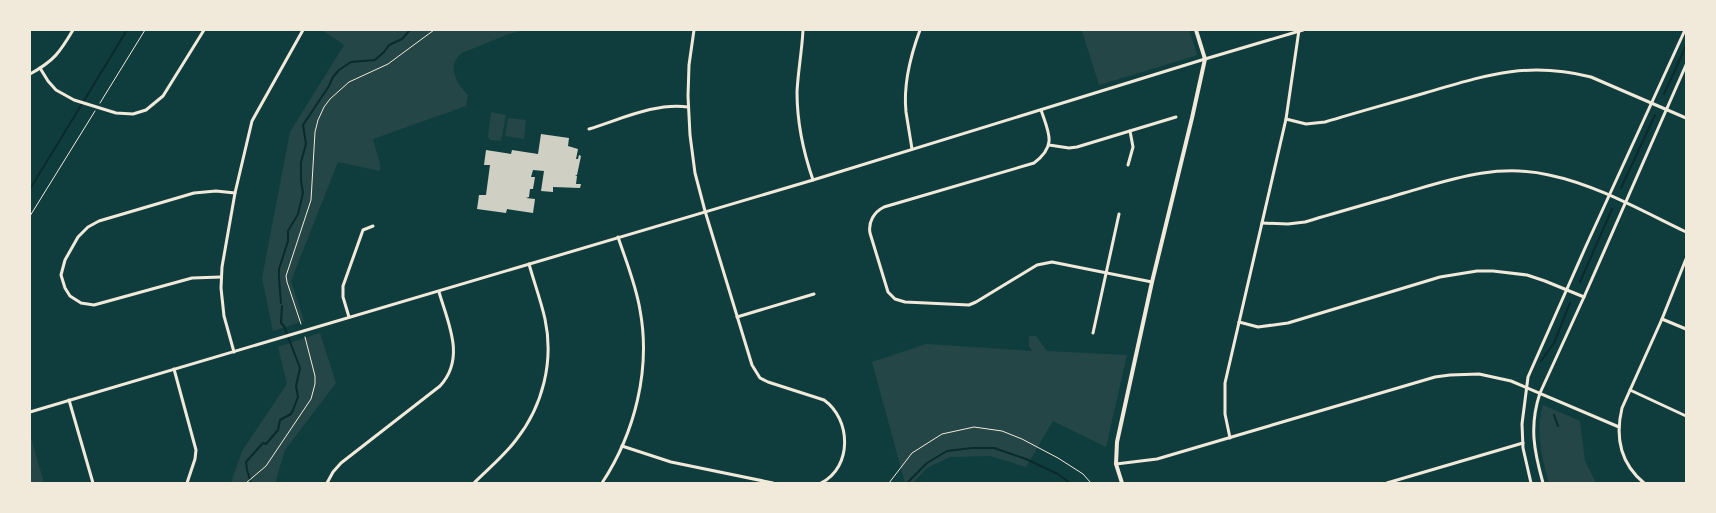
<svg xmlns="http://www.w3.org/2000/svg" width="1716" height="513" font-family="Poppins,sans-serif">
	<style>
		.green { fill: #244646 }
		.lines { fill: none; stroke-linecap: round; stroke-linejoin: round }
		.stream { stroke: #0a2a2b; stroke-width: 2 }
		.building { fill: #cfcfc3 }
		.path { stroke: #f1e9da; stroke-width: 1 }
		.minor { stroke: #f1e9da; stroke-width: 3 }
		.tertiary { stroke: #f1e9da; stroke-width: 4 }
	</style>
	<rect width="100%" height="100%" fill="#0f3d3e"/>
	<g class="green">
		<path d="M 322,30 L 524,30 L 506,35 L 462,53 C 446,65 456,83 468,95 L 466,106 L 373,139 L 380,164 L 380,171 L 338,162 L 291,281 L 304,321 L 273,331 L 262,278 L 290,132 L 344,45 Z"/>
		<polygon points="1085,30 1189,30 1197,54 1195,56 1099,85 1082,31"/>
		<polygon points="491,112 506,115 501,141 490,140 488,137"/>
		<polygon points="508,118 526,120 524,139 505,136"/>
		<polygon points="320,333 336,383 285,450 275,483 231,483 242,451 287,384 278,347"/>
		<polygon points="1029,336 1036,336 1047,351 1127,355 1106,447 1053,421 1026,467 990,456 950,457 927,468 913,483 905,483 872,362 926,344 1032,351 1029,346"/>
		<path d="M 1543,405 L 1580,421 L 1585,461 L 1596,483 L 1549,483 C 1542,458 1535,430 1543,405 Z"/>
		<polygon points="30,434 44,483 30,483"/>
	</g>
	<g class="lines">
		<g class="stream">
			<polyline points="1664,94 1686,46"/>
			<polyline points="1621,188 1655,115"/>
			<polyline points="30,189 127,30"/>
			<polyline points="1580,282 1612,209"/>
			<polyline points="281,303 279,278 279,269 288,241 288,231 298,214 303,193 301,181 301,162 306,144 303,125 329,86 333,77 339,70 351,62 375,60 384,52 389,45 402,39 410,30"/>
			<polyline points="1541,361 1554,343 1570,303"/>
			<polyline points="1554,415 1558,426"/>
			<polyline points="251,483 247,470 246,462 263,443 266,444 278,430 280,420 291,414 293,410 298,397 296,386 300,368 284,326 281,323 282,306"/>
			<polyline points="907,483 927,463 947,451 972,448 994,448 1026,459 1058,474 1070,483"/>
		</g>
	</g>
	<polygon class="building" points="541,134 569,138 568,146 578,149 576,159 578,159 579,155 581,156 577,175 575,176 577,176 576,184 581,184 580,188 553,187 553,192 541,191 544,171 533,170 531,177 535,177 533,189 530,189 529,197 526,198 535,199 533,213 507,209 506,213 477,209 479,195 488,195 486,195 490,165 484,165 486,150 511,154 512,150 538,154"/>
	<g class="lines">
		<g class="path">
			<polyline points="100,103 145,30"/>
			<polyline points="30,216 95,111"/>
			<polyline points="301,324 287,282 286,276 311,200 315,132 318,120 324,107 330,99 349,82 388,64 434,30"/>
			<polyline points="246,483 266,466 311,399 315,384 315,376 305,337"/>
			<polyline points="889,483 912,453 942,434 974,427 1002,431 1022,439 1058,458 1083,474 1091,483"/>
		</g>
		<g class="minor">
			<path d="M 694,30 L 689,65 L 688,96 L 690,135 L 695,173 L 705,211 L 752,365 L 760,378 L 768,382 L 824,400 C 851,419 853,467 821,483"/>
			<path d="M 803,30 C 802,51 798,71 797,92 C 797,123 803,151 813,180"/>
			<polyline points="40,68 48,81 56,90 74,100 116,113 133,114 146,110 163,96 204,30"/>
			<path d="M 30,74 C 54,61 60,52 73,30"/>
			<path d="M 1041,110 C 1049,133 1057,146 1034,163 L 884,207 C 874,212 868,222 870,233 L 888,292 L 895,299 L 905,302 L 969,305 L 976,302 L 1037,265 L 1052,262 L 1152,282"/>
			<path d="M 1286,119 L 1306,124 L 1325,122 C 1358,112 1391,103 1425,93 C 1486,75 1527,61 1591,77 L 1686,118"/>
			<path d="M 589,129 C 619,120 656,102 688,107"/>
			<polyline points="1049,145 1069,148 1077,147 1176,117"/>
			<path d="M 912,149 C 910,137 908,124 906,112 C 903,84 910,57 920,30"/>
			<polyline points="1128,165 1133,147 1130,131"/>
			<path d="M 1262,223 L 1288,224 L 1305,222 C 1338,212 1371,203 1404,193 C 1452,179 1498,163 1549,175 C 1597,185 1642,211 1686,232"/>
			<polyline points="221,277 192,278 94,305 81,303 70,296 65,288 61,275 65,260 78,237 88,227 99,221 194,193 216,191 235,193"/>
			<polyline points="349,317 343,297 343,286 363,230 373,226"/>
			<polyline points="737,317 814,294"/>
			<polyline points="1662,319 1686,329"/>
			<polyline points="1239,322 1258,327 1288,323 1440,277 1477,271 1493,271 1527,275 1545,281 1584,297"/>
			<polyline points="1093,333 1119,214"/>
			<polyline points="234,352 224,316 221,288 222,267 235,193 252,121 303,30"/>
			<polyline points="174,369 196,450 195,459 187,483"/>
			<polyline points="1630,390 1686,416"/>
			<polyline points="69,400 93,483"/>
			<polyline points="30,412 813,180 1205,59 1303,30"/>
			<polyline points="1230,438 1225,414 1225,383 1286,119 1299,30"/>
			<polyline points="622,446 671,462 773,483"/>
			<polyline points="1116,464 1157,459 1435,377 1450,375 1479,374 1511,381 1619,427"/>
			<path d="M 327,483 L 333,472 L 341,463 L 440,386 C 466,358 448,323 439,292"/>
			<path d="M 474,483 C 488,469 504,456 516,440 C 543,406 554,361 545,319 C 541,301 534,282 529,264"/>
			<path d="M 602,483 C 635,433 651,369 640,310 C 636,285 626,261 618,237"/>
			<polyline points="1387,483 1523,443"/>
			<polyline points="1531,483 1523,448 1522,424 1528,377 1586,246 1685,30"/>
			<path d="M 1543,483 C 1534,451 1529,426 1540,393 L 1584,297 L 1686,65"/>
			<path d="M 1644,483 C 1620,463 1615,437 1622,408 L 1662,319 L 1686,259"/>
		</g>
		<polyline class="tertiary" points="1122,483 1116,464 1117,442 1152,282 1192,118 1205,59 1196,30"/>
	</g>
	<rect width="1716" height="513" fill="none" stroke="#f1e9da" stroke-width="62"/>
</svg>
